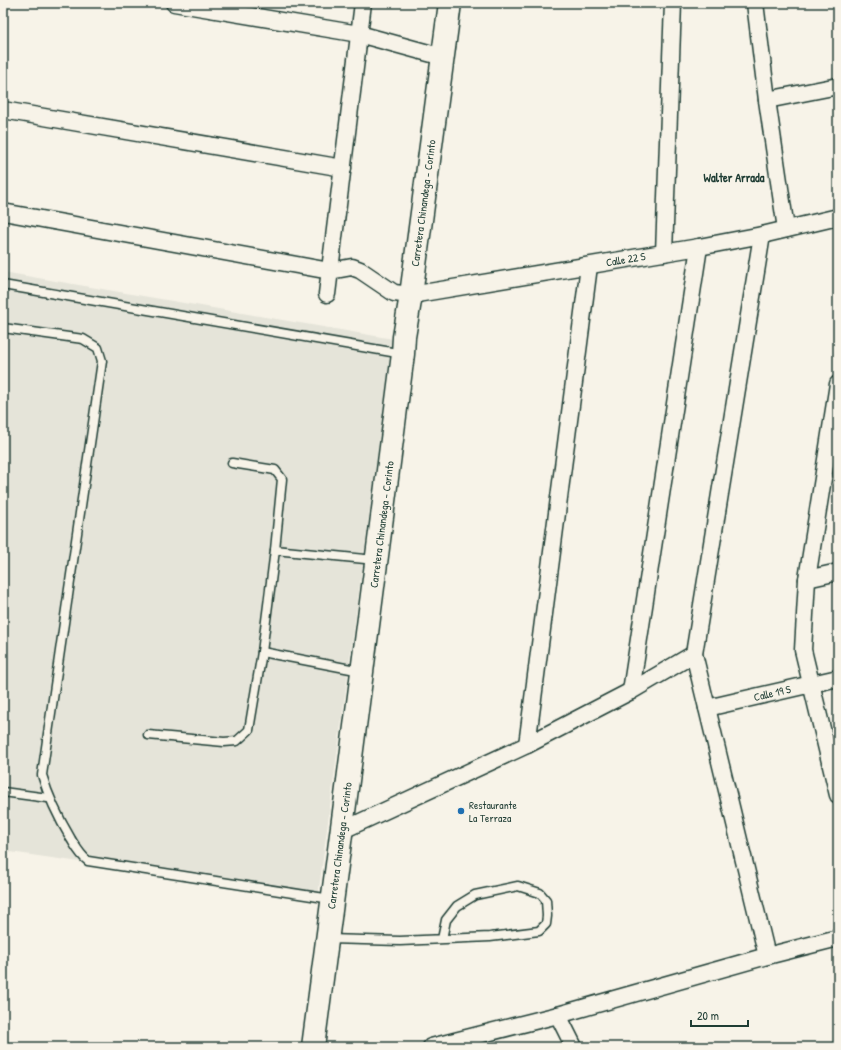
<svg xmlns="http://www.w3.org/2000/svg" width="841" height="1050" font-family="'Patrick Hand',sans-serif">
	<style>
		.built { fill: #e5e4d9 }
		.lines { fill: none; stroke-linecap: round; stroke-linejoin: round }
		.lane-casing { stroke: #1f3d34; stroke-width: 11 }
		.street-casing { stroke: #1f3d34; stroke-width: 19 }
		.highway-casing { stroke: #1f3d34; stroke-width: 25 }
		.lane { stroke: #f7f3e8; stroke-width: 8 }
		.street { stroke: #f7f3e8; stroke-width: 16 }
		.highway { stroke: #f7f3e8; stroke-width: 22 }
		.poi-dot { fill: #1f6fb2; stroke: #f7f3e8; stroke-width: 1.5 }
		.labels { text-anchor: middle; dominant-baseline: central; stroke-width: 3; stroke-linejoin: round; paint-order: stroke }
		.street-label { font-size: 11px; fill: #1f3d34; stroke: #f7f3e8 }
		.poi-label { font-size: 11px; fill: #1f3d34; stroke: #f7f3e8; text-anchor: start }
		.neighbourhood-label { font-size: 12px; font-weight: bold; fill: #1f3d34; stroke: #f7f3e8 }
	</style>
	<rect width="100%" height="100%" fill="#f7f3e8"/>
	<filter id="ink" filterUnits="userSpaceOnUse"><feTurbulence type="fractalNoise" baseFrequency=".025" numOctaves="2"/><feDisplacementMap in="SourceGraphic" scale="8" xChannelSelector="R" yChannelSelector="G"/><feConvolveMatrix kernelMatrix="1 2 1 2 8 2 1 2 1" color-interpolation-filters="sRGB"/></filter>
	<g filter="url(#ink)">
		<polygon class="built" points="3,272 393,339 318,896 3,851"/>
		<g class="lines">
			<g class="lane-casing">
				<g id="lane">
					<polyline points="3,285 403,354"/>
					<path d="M 3,328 L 83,339 L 98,348 L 102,361 L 42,775 C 49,799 58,817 71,839 C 76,847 80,855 88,861 L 331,899"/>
					<polyline points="275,550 375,560"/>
					<polyline points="262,652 361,671"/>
					<polyline points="148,735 224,742 237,741 249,730 262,652 275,550 282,479 275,470 232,463"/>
					<polyline points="3,792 48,798"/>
					<polyline points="328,939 400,941 490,937 539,931 546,924 547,916 546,900 540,893 518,886 475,895 457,906 446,920 442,939"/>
				</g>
			</g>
			<g class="street-casing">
				<g id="street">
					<polyline points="174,3 359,34 443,57"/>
					<polyline points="755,3 767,100 786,229"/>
					<polyline points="767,100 838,86"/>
					<polyline points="3,110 343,168"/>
					<path id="s1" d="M 3,212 L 330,271 L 352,267 L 360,270 L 394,293 L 411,295 L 699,247 L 762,235 L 838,217"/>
					<polyline points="762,235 694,654 767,956"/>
					<polyline points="664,253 673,3"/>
					<polyline points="327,294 363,3"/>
					<polyline points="838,384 807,579 803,650 838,795"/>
					<polyline points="807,579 838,572"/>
					<polyline points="631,691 699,247"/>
					<path id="s2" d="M 707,708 L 838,678"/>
					<polyline points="527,745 589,266"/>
					<polyline points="341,831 527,745 631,691 694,654"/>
					<polyline points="558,1015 574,1047"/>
					<polyline points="431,1047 558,1015 767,956 838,938"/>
				</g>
			</g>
			<g class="highway-casing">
				<g id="highway">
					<path id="s3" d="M 313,1047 C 343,816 375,585 403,354 L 404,337 L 411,295 L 450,3"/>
				</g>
			</g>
			<use href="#lane" class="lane"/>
			<use href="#street" class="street"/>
			<use href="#highway" class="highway"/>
		</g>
	</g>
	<circle class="poi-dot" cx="461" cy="811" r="4"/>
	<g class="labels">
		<g class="street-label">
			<text stroke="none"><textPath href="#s3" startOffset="851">Carretera Chinandega - Corinto</textPath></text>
			<text stroke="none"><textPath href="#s1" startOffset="639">Calle 22 S</textPath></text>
			<text stroke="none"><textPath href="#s3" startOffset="527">Carretera Chinandega - Corinto</textPath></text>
			<text stroke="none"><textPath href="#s2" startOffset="67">Calle 19 S</textPath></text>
			<text stroke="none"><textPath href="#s3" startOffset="203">Carretera Chinandega - Corinto</textPath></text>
		</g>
		<g class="poi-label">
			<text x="469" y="805">Restaurante<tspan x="469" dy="13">La Terraza</tspan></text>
		</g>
		<g class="neighbourhood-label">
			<text x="734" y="177">Walter Arrada</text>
		</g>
	</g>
	<rect width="841" height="1050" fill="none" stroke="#f7f3e8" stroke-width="16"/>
	<rect x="8" y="8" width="825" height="1034" fill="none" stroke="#1f3d34" stroke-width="1.5" filter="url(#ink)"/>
	<path d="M691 1020v6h57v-6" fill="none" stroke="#1f3d34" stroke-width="2"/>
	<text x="697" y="1020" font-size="12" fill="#1f3d34" stroke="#f7f3e8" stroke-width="3" paint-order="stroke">20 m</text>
</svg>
